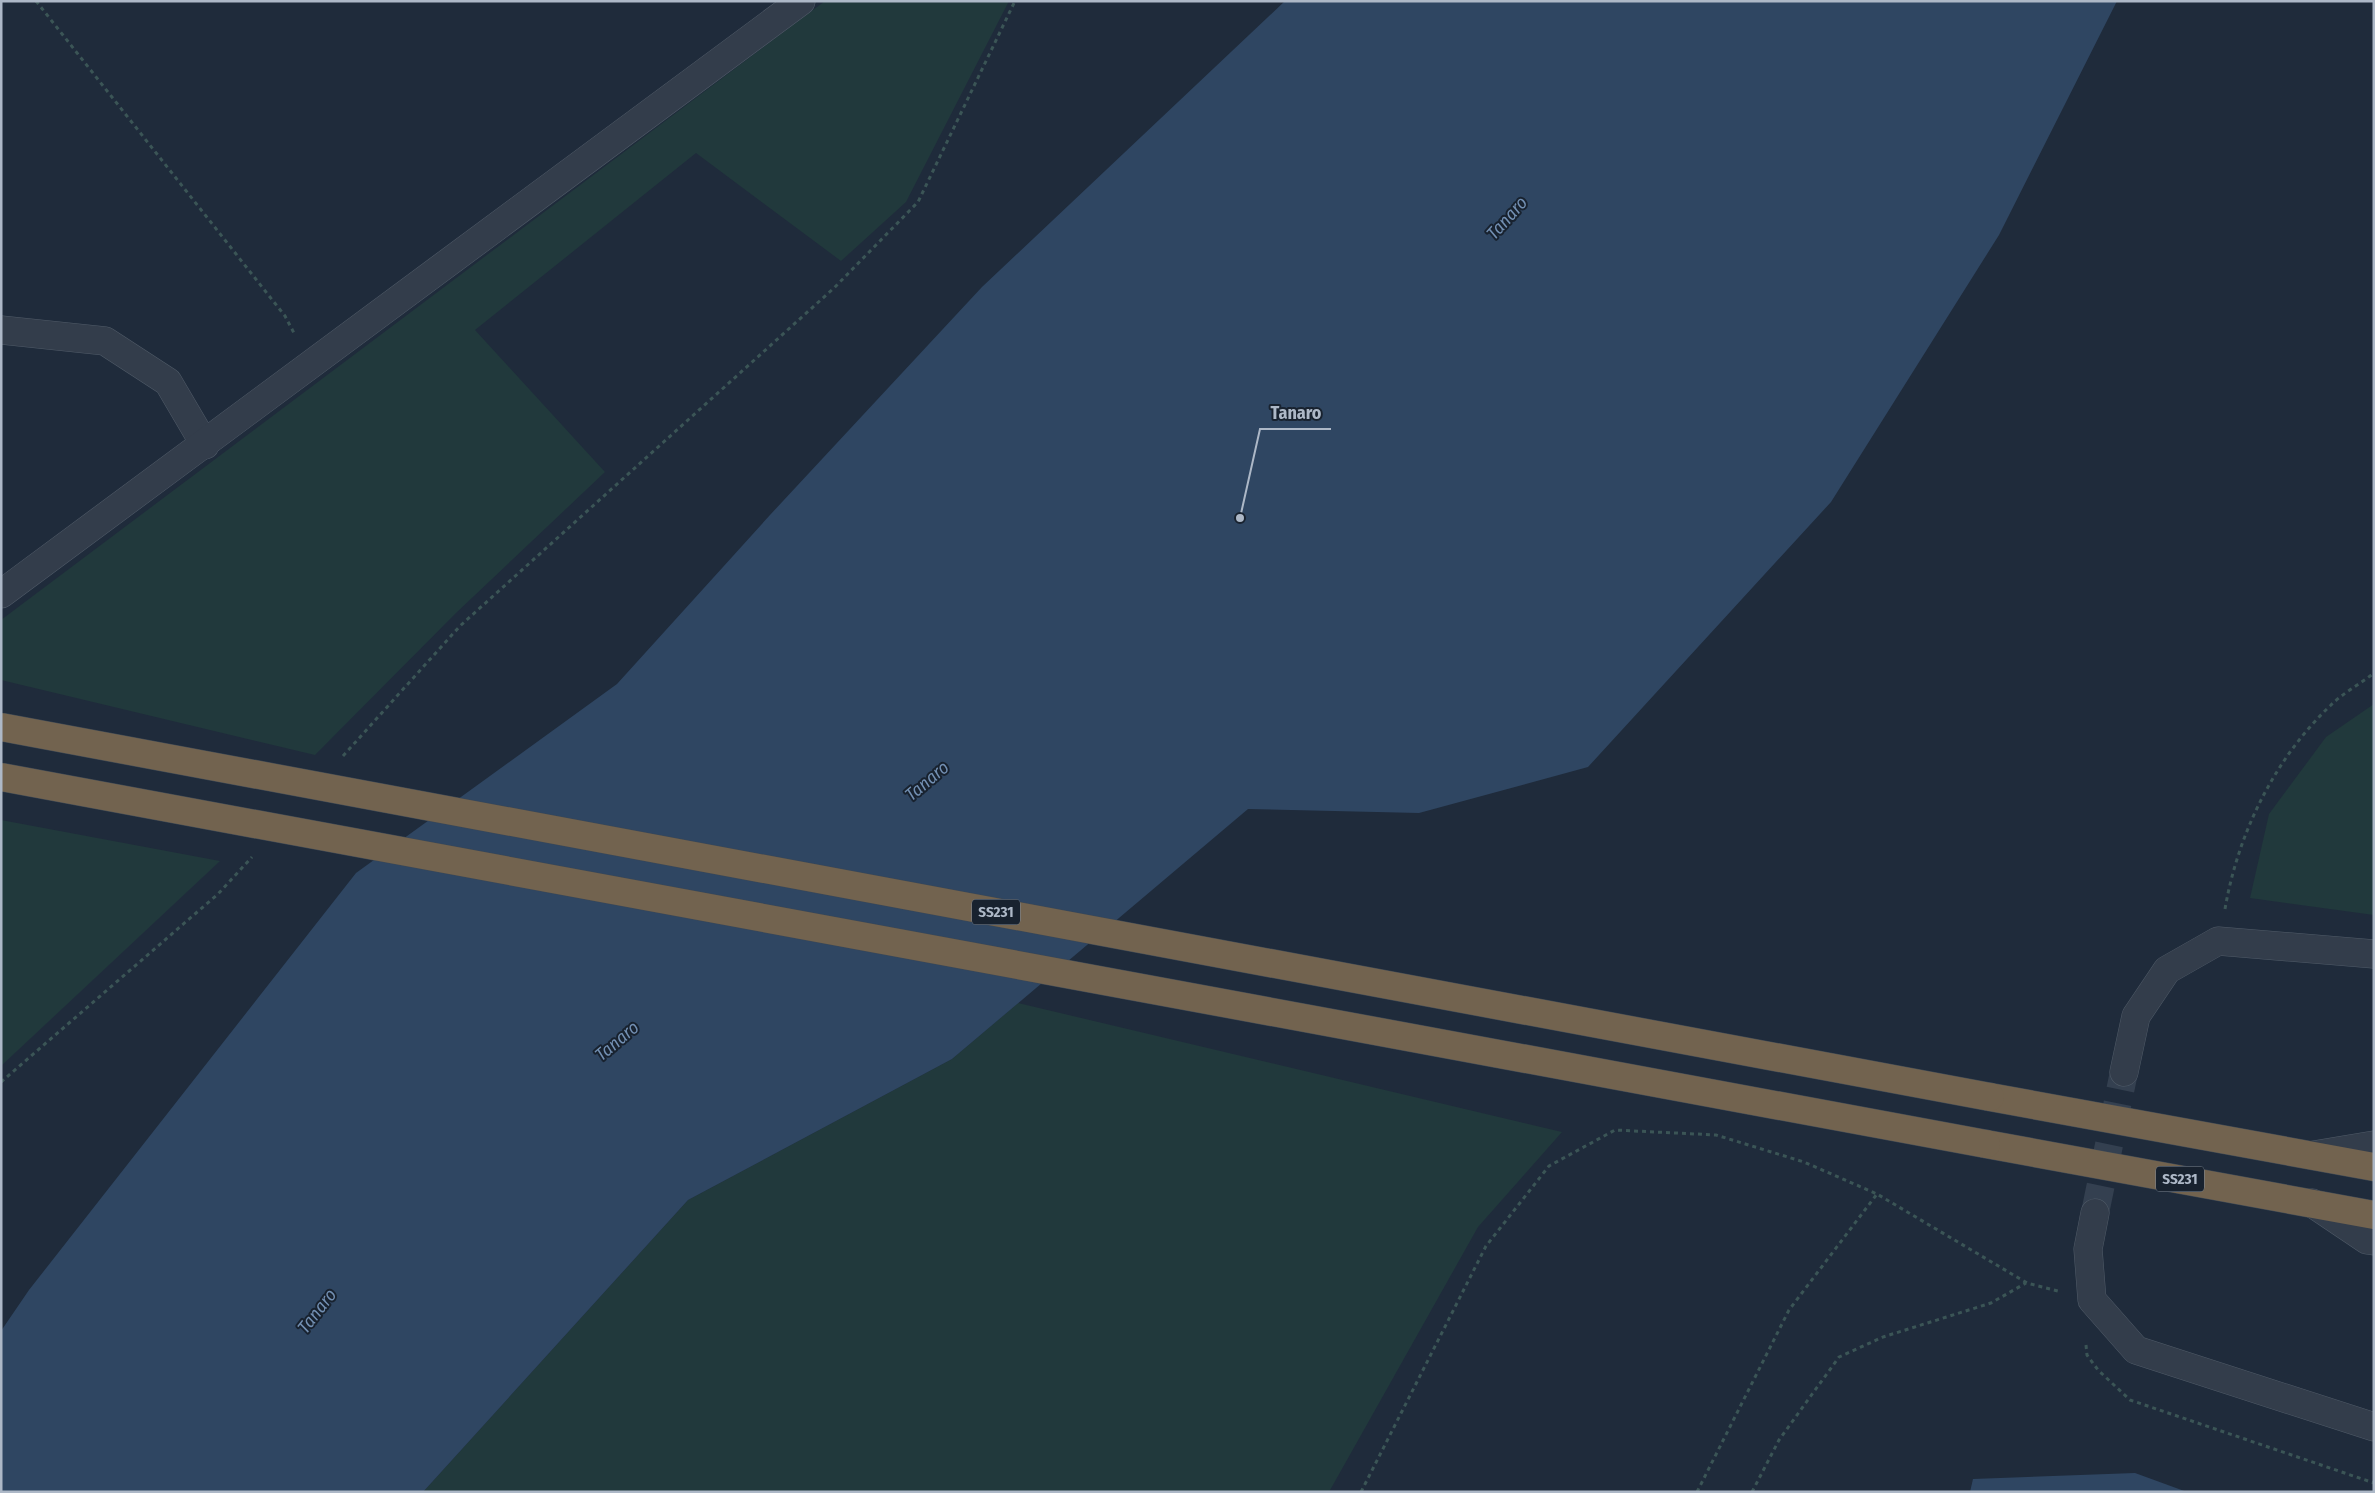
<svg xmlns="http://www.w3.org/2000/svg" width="2375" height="1493" font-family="'Fira Sans Condensed',sans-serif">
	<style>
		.green { fill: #21393c }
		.water { fill: #2f4662 }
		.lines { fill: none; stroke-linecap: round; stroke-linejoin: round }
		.minor-tunnel { stroke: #344050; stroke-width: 28; stroke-dasharray: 28 14; stroke-linecap: butt }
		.minor-casing { stroke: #505b68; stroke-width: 29 }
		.highway-casing { stroke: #3d4855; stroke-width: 29 }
		.path { stroke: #3b5556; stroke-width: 3; stroke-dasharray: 4 4; stroke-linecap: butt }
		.minor { stroke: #333d4b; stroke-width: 28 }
		.highway { stroke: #72634f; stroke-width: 28 }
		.highway-bridge-casing { stroke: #3d4855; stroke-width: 29; stroke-linecap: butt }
		.highway-bridge { stroke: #72634f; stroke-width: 28 }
		.labels { text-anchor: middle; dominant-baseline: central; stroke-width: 4; stroke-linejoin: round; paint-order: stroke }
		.shield { fill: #18222f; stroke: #808b99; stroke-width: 1 }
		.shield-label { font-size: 15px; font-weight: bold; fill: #adb8c7 }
		.water-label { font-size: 18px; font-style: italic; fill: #728fb2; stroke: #18222f }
		.leader { fill: none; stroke: #adb8c7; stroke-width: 2 }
		.callout-dot { fill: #adb8c7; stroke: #18222f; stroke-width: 2 }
		.callout-label { font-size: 18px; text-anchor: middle; font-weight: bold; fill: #adb8c7; stroke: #18222f; stroke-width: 4; stroke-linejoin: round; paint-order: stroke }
	</style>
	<rect width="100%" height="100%" fill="#1f2b3b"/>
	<g class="green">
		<polygon points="825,1 1009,1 906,202 841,261 696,153 475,330 605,472 456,613 315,755 1,680 1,620"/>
		<polygon points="2374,704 2374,915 2250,898 2269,814 2326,737"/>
		<polygon points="1,820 220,861 1,1066"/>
		<polygon points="1018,1003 1562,1132 1478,1227 1329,1492 423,1492 688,1200 952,1059"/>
	</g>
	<g class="water">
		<polygon points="1285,1 2117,1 1999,235 1831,502 1588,767 1419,813 1248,809 952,1059 688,1200 423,1492 1,1492 1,1331 29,1290 356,873 617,684 770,515 982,287"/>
		<polygon points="2135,1473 2187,1492 1970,1492 1973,1479"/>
	</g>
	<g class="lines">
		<polyline class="minor-tunnel" points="2095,1213 2124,1072"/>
		<g class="minor-casing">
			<g id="minor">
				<polyline points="1,330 105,341 168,382 205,445"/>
				<polyline points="1,594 801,1"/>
				<polyline points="2124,1072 2136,1016 2167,970 2218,941 2374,954"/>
				<polyline points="2314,1155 2374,1145"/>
				<polyline points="2312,1203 2367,1240 2374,1241"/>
				<polyline points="2095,1213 2088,1249 2092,1300 2136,1350 2374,1427"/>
			</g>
		</g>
		<g class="highway-casing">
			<g id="highway">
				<polyline points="1990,1097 2374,1167"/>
				<polyline points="1986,1144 2374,1215"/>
			</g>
		</g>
		<g class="path">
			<polyline points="36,1 285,316 295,335"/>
			<polyline points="343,756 460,626 834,288 918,202 1015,1"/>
			<path d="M 2225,909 C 2238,833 2275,758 2331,705 C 2343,693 2360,684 2374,673"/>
			<polyline points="1,1082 218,894 252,857"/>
			<polyline points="2086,1345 2087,1355 2098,1370 2130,1400 2374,1483"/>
			<polyline points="1361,1492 1486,1246 1549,1166 1615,1130 1716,1135 1804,1162 1877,1194 2027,1283 2058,1291"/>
			<polyline points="1697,1492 1789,1310 1877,1194"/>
			<polyline points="1752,1492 1779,1440 1839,1357 1883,1337 1991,1303 2026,1283"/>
		</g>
		<use href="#minor" class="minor"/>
		<use href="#highway" class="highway"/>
		<g class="highway-bridge-casing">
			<g id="highway-bridge">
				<polyline points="1,727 1990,1097"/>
				<polyline points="1,777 1986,1144"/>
			</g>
		</g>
		<use href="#highway-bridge" class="highway-bridge"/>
	</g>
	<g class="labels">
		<g class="shield">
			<rect x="972" y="899.5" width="48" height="25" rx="4"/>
			<rect x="2156" y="1166.5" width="48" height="25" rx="4"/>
		</g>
		<g class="shield-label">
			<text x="996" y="912">SS231</text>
			<text x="2180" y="1179">SS231</text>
		</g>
		<g class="water-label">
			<text transform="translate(1507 218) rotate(-48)">Tanaro</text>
			<text transform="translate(927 781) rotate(-40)">Tanaro</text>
			<text transform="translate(617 1041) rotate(-40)">Tanaro</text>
			<text transform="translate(317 1311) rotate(-52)">Tanaro</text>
		</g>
	</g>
	<path class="leader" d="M1240 518L1260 429H1331"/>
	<circle class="callout-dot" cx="1240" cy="518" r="5"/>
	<g class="callout-label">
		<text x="1296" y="419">Tanaro</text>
	</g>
	<rect width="2375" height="1493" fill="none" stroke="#adb8c7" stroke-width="5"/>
</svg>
